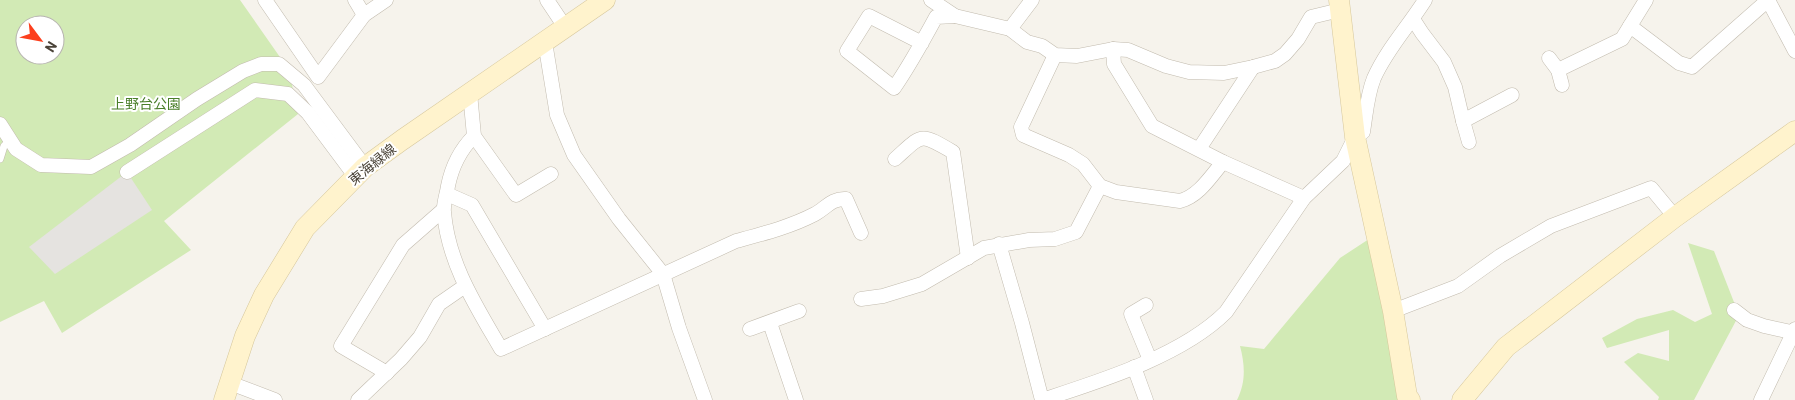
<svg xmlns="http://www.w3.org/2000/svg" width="1795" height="400" font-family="Barlow,'Noto Sans JP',sans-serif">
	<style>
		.green { fill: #d2eab5; fill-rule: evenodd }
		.parking { fill: #e5e3e0 }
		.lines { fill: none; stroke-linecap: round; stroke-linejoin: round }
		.lane-casing { stroke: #c2bbae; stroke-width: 8 }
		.street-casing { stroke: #c2bbae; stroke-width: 15 }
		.secondary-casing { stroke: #d6c79b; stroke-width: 21 }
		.lane { stroke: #fff; stroke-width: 7 }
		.street { stroke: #fff; stroke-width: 14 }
		.secondary { stroke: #fff3cd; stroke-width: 20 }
		.labels { text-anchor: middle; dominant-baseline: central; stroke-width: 4; stroke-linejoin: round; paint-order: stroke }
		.park-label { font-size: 14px; fill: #4a7f2a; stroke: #fff }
		.street-label { font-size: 14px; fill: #4b4439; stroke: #fff }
	</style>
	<rect width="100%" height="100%" fill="#f6f3ec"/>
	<g class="green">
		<path d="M 0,0 L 240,0 L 289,70 L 298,114 L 164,221 L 191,250 L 62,333 L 44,301 L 0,322 ZM 25,25 L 55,25 L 55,55 L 25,55 Z"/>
		<path d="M 1369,239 L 1404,400 L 1237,400 C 1246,382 1245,365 1240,346 L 1264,349 L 1340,258 Z"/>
		<polygon points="1688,243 1714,251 1739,315 1694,400 1658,400 1659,397 1624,362 1638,353 1669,361 1669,330 1607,348 1602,338 1637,319 1673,310 1695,322 1712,314"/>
	</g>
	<polygon class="parking" points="127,172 152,210 55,274 29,247"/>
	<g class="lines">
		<g class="lane-casing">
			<polyline id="lane" points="0,159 4,146 10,140"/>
		</g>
		<g class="street-casing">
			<g id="street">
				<polyline points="265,0 318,77 364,15 386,0"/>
				<polyline points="355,0 364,15"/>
				<polyline points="547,0 565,27"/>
				<polyline points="931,0 955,16 1010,29 1027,42 1042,46 1055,55 1077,56 1113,49 1128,50 1166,66 1189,72 1224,73 1253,67 1275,61 1285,54 1298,39 1311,17 1340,10"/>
				<polyline points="1768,0 1795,51"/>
				<polyline points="1413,19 1422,33 1444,62 1455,87 1463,121 1512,95"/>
				<polyline points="1630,26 1679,63 1692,67 1768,0"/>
				<polyline points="1010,29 1032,0"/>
				<polyline points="545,42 557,115 574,155 619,219 663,274 679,328 705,400"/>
				<path d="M 922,43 L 869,16 L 847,51 L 894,88 C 910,65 923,41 936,17 L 955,16"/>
				<polyline points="1113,49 1114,64 1152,126 1223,162 1304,198"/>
				<path d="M 1055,55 L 1023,123 L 1021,127 L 1023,135 L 1069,155 L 1083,164 L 1100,186 L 1116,192 L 1180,201 C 1199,196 1211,176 1223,162"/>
				<polyline points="1549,58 1558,70 1562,85"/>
				<polyline points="1558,70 1622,39 1646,0"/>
				<polyline points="470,93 474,136 516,195 551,174"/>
				<polyline points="1463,121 1469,142"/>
				<polyline points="0,124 16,149 41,165 91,167 130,145 197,99 243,71 261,64 279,64 304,85 365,167"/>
				<path d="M 474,136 C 460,150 452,166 448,186 C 447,194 443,204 444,212 C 448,263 476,306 501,349 L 736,241 C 762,234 790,227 815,214 C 826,208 832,198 846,199 L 861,233"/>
				<polyline points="1199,149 1253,67"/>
				<path d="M 895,159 C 923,134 919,132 953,152 L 968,258"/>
				<polyline points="127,172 255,90 288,94 308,113 355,176"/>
				<polyline points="447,194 472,205 545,329"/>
				<polyline points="999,244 1022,323 1042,400"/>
				<polyline points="861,299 883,296 922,284 984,248 1029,240 1055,239 1076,232 1100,186"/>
				<polyline points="1146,305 1131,314 1150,360"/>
				<polyline points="1734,310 1747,320 1764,326 1795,333"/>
				<polyline points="1393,311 1458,286 1500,256 1551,226 1651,188 1675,217"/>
				<polyline points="770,323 796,400"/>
				<polyline points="750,329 799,311"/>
				<polyline points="1134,367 1146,400"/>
				<polyline points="387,373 341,346 403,245 443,210"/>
				<polyline points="230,383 275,400"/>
				<polyline points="358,400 401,359 420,337 439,304 465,286"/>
				<path d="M 1042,400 C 1100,381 1182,356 1226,312 L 1304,198 L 1343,161 L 1355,137 L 1363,132 C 1366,114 1367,95 1374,78 C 1387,49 1408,27 1425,0"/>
				<polyline points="1761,400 1795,329"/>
			</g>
		</g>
		<g class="secondary-casing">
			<g id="secondary">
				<polyline points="1339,0 1355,137 1393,311 1407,396 1410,400"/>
				<polyline points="224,400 245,336 264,295 305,228 365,167 402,140 605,0"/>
				<polyline points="1462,400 1506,347 1675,217 1795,131"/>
			</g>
		</g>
		<use href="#lane" class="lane"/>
		<use href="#street" class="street"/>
		<use href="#secondary" class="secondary"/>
	</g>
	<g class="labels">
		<g class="park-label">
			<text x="146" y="103">上野台公園</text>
		</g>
		<g class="street-label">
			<text transform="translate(372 164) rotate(-39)">東海緑線</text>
		</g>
	</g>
	<g transform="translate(40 40) rotate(122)"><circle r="24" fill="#ffffff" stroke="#b7b4b0"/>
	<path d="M0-4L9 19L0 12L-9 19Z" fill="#fc3f1d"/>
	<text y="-8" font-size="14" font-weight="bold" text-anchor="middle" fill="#4b4439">N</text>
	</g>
</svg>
